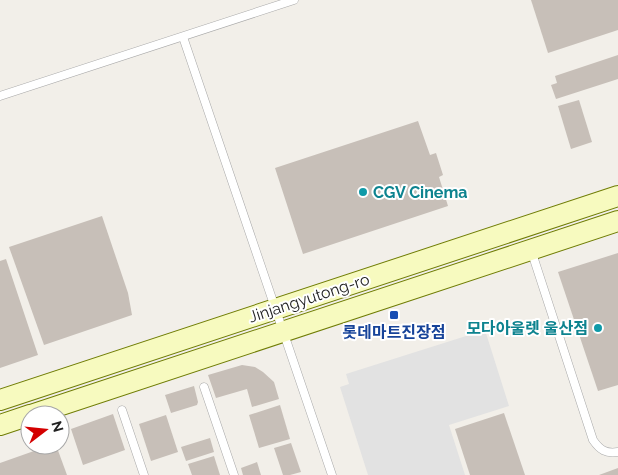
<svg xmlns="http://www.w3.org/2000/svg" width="618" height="475" font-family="Raleway,'Noto Sans KR',sans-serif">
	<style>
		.parking { fill: #e2e2e2 }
		.building { fill: #c7bfb8 }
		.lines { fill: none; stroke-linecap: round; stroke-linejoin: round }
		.lane-casing { stroke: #a9a9a9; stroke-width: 9 }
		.secondary-casing { stroke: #707d05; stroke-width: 22 }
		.lane { stroke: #fff; stroke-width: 8 }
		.secondary { stroke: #f7fabf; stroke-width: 20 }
		.culture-dot { fill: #0f9aa8; stroke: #fff; stroke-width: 2 }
		.transit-dot { fill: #1a4fb4; stroke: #fff; stroke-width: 2 }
		.labels { text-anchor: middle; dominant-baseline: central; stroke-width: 4; stroke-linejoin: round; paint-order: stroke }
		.culture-label { font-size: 16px; font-weight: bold; fill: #0d838f; stroke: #fff; text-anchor: start }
		.street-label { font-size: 16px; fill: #222; stroke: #fff }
		.transit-label { font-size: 16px; font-weight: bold; fill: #164399; stroke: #fff }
	</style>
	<rect width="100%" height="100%" fill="#f2efe9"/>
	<polygon class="parking" points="485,330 509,406 449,425 465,475 368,475 340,387 349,384 346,374"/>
	<g class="building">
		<polygon points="531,0 618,0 618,30 548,53"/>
		<polygon points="618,55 618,79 556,99 551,85 557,83 555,76"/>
		<polygon points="579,100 592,142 571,149 558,106"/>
		<polygon points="418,121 430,155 436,153 443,175 439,177 448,206 303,254 275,168"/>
		<polygon points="102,216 128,293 132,315 44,345 9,247"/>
		<polygon points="618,253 618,385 598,391 558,272"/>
		<polygon points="6,259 38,355 0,368 0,261"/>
		<polygon points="242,365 255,367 263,372 274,382 279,399 252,407 247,389 216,398 208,375"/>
		<polygon points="194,386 198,402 197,405 171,413 165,395"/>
		<polygon points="280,405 290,439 259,448 249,415"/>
		<polygon points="504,413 525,475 470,475 455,429"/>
		<polygon points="113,414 125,450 83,465 71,429"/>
		<polygon points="166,415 178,452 151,461 139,424"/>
		<polygon points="210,438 214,452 186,461 181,447"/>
		<polygon points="291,443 301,472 290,475 283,475 274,448"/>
		<polygon points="51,445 56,445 67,475 0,475 0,463"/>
		<polygon points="214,456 220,475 192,475 188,464"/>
		<polygon points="257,462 261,475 243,475 241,468"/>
		<polygon points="618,468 618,475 599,475"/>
	</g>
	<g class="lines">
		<g class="lane-casing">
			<g id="lane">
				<polyline points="183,37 332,475"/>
				<polyline points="0,96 294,0"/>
				<path d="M 531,250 L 593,440 C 600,450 606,454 618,452"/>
				<polyline points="204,387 234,475"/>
				<polyline points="122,410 144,475"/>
			</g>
		</g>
		<g class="secondary-casing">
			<g id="secondary">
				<polyline points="0,400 618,196"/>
				<polyline points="31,415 618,221"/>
				<polyline points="0,425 30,415"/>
			</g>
		</g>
		<use href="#lane" class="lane"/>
		<use href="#secondary" class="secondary"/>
	</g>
	<g class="culture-dot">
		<circle cx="363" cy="192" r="5"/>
		<circle cx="598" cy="328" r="5"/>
	</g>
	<rect class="transit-dot" x="389" y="310" width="10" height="10" rx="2.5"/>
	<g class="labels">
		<g class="culture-label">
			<text x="373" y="192">CGV Cinema</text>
			<text x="588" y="328" text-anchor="end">모다아울렛 울산점</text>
		</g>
		<g class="street-label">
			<text transform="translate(309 298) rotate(-18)">Jinjangyutong-ro</text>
		</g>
		<g class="transit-label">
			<text x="394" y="332">롯데마트진장점</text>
		</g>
	</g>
	<g transform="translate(45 430) rotate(74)"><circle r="24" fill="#ffffff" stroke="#a7a7a7"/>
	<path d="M0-4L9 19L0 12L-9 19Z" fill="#d40000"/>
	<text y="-8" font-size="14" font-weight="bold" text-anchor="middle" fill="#222222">N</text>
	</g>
</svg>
